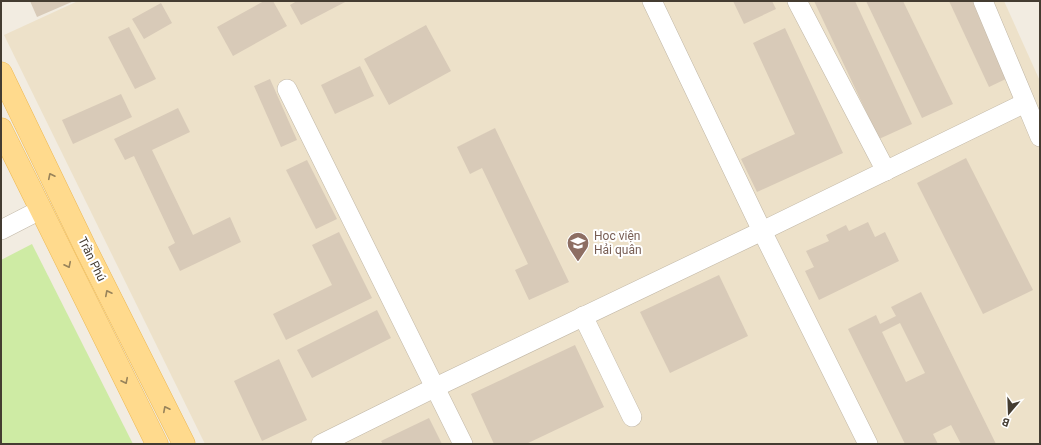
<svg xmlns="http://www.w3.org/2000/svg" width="1041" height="445" font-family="Roboto,sans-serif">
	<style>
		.education { fill: #ede1c9 }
		.green { fill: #ceeba4 }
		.building { fill: #d8cab8; fill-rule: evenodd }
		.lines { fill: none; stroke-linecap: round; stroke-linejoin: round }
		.minor-casing { stroke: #c1b7a6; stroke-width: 20 }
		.major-casing { stroke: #eeb952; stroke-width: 23 }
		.minor { stroke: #fff; stroke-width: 19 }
		.major { stroke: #ffda8d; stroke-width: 22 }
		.oneway { stroke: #98835a }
		.labels { text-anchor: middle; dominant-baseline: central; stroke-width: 4; stroke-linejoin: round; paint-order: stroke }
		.education-label { font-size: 12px; fill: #785e54; stroke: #fff; text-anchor: start }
		.street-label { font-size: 12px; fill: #443c31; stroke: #fff }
	</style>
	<rect width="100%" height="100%" fill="#f2ece1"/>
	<polygon class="education" points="78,1 1004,1 1040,81 1040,444 205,444 4,35"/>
	<polygon class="green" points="32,244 133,444 1,444 1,260"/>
	<g class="building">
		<polygon points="30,1 74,1 37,17"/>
		<polygon points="264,1 273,1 287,26 233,56 217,27"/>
		<polygon points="297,1 347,1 301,25 290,5"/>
		<polygon points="733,1 772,1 776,9 744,24"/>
		<polygon points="814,1 855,1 912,124 879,139"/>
		<polygon points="866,1 903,1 953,104 922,118"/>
		<polygon points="949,1 975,1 1010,77 989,87"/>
		<polygon points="161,3 172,23 144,39 132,19"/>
		<polygon points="426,25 451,71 389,105 364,59"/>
		<polygon points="129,27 156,79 135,89 108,37"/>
		<polygon points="785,28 843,153 757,192 741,159 795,134 753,43"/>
		<polygon points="360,66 374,96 335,114 321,85"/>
		<polygon points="270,79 297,140 281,147 254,86"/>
		<polygon points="121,94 132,117 73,144 62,120"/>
		<polygon points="178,108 190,132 152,150 193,235 230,217 241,242 180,271 168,247 175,243 134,156 125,160 114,139"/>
		<polygon points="495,128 569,282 529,300 515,270 528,264 482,168 470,174 457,147"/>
		<polygon points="966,158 1033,290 983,314 917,183"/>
		<polygon points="307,160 337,219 316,229 286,170"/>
		<polygon points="868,222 875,237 885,232 899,261 819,300 805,271 814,267 806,251 829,241 826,235 846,225 849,231"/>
		<polygon points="339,232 372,298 286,340 273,314 332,285 312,245"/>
		<polygon points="719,275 748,336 670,373 640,312"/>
		<path d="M 921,292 L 996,444 L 961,444 L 951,425 L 933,434 L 938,444 L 905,444 L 848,329 L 876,315 L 880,324 L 896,316 L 891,307 ZM 900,323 L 925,373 L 906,382 L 882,332 Z"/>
		<polygon points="377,310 391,338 312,378 297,350"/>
		<polygon points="575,345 604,407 526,444 494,444 471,394"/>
		<polygon points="279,359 307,420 262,441 234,381"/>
		<polygon points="429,418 442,444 383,444 381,441"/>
	</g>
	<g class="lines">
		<g class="minor-casing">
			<g id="minor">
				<polyline points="652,1 762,231 868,444"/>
				<polyline points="797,1 886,171"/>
				<polyline points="983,1 1040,137"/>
				<polyline points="287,89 463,444"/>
				<polyline points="1,230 40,210"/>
				<polyline points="583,316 632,417"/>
				<polyline points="321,444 436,387 762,231 1025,103"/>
			</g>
		</g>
		<g class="major-casing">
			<g id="major">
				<polyline points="1,73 86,249 184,444"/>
				<polyline points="1,129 157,444"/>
			</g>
		</g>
		<use href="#minor" class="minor"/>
		<use href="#major" class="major"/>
	</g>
	<defs><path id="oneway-chevron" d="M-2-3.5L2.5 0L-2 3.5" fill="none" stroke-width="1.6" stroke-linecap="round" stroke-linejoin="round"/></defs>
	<g class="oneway">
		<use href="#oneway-chevron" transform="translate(51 176) rotate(-116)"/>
		<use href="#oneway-chevron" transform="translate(68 265) rotate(64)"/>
		<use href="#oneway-chevron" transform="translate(108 293) rotate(-117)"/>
		<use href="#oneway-chevron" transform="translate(125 381) rotate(64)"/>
		<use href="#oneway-chevron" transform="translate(166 409) rotate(-117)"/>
	</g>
	<defs>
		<g id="university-pin" transform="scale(1.15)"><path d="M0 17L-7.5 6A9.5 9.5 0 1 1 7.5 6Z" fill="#8d6e63" stroke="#fff"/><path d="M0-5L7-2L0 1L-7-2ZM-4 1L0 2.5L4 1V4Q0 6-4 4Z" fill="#fff"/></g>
	</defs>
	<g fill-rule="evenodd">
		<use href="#university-pin" x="578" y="243"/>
	</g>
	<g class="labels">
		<g class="education-label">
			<text x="594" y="236">Học viện<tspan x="594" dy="14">Hải quân</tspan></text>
		</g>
		<g class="street-label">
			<text transform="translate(92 259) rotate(64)">Trần Phú</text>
		</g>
	</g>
	<rect width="1041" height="445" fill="none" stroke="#443c31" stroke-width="4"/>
	<g transform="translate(1009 413) rotate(199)" stroke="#ffffff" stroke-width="3" paint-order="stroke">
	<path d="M0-3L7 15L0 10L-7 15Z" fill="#443c31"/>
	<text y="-6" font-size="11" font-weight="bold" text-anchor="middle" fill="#443c31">B</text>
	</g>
</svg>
